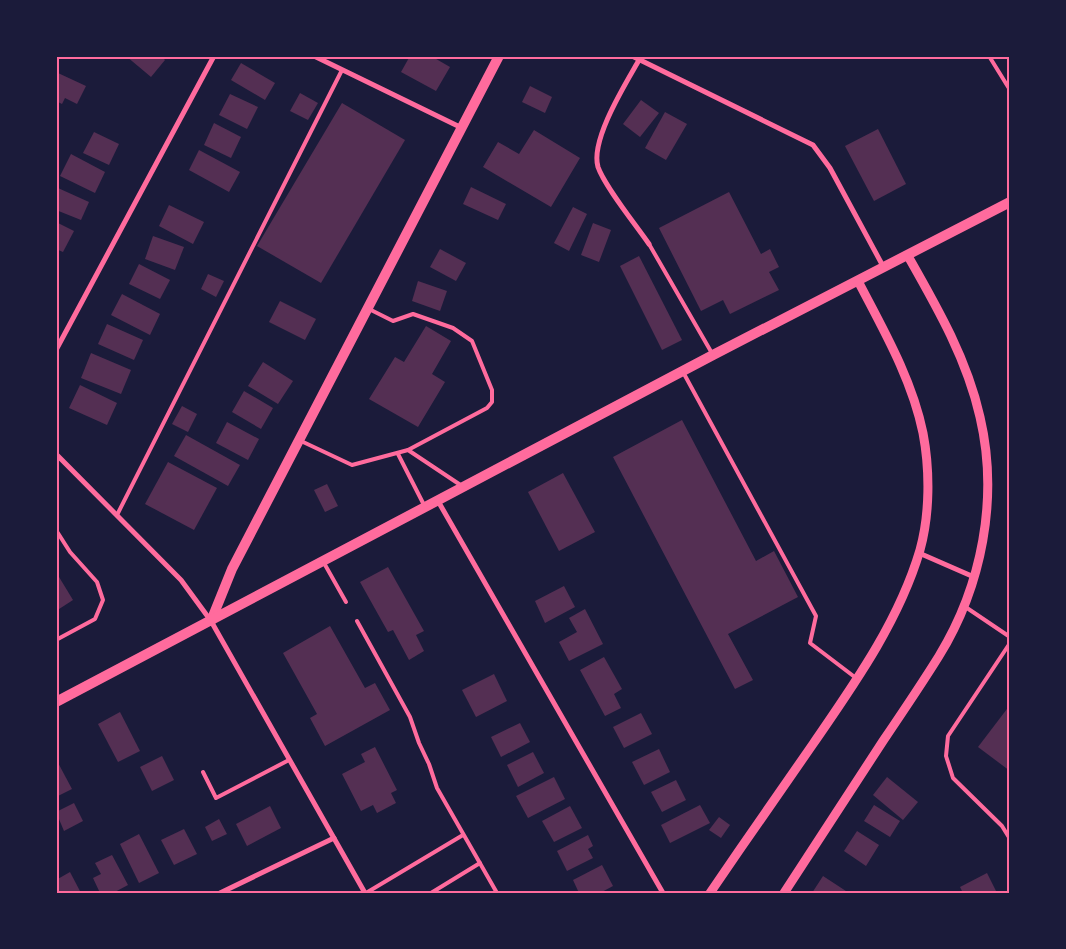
<svg xmlns="http://www.w3.org/2000/svg" width="1066" height="949" font-family="'Asap Condensed',sans-serif">
	<style>
		.building { fill: #542f53 }
		.lines { fill: none; stroke-linecap: round; stroke-linejoin: round }
		.service { stroke: #ff6b9d; stroke-width: 4 }
		.minor { stroke: #ff6b9d; stroke-width: 5 }
		.tertiary { stroke: #ff6b9d; stroke-width: 9 }
		.secondary { stroke: #ff6b9d; stroke-width: 10 }
		.neatline { fill: none; stroke: #ff6b9d; stroke-width: 2 }
	</style>
	<rect width="100%" height="100%" fill="#1b1b3a"/>
	<g class="building">
		<polygon points="126,56 161,56 165,60 151,77"/>
		<polygon points="410,56 431,56 450,67 436,91 401,72"/>
		<polygon points="241,63 275,83 265,100 231,80"/>
		<polygon points="58,73 86,86 77,104 65,98 62,104 56,101 56,78"/>
		<polygon points="530,86 552,97 545,113 522,102"/>
		<polygon points="300,93 318,103 308,120 290,111"/>
		<polygon points="230,94 258,107 247,129 219,115"/>
		<polygon points="641,100 659,113 640,137 623,124"/>
		<polygon points="342,103 405,140 321,283 257,246"/>
		<polygon points="665,112 687,124 666,160 645,148"/>
		<polygon points="214,123 241,137 231,158 204,145"/>
		<polygon points="878,129 906,184 874,201 845,146"/>
		<polygon points="534,130 580,158 551,207 483,167 498,142 519,154"/>
		<polygon points="94,132 119,144 109,165 83,153"/>
		<polygon points="199,150 240,172 229,192 189,170"/>
		<polygon points="71,154 105,172 95,193 60,176"/>
		<polygon points="471,187 506,204 498,220 463,204"/>
		<polygon points="58,188 89,202 81,220 56,210"/>
		<polygon points="729,192 761,254 770,249 779,267 769,272 779,290 730,314 723,300 701,311 659,228"/>
		<polygon points="169,205 204,222 193,244 159,226"/>
		<polygon points="573,207 587,214 569,251 554,243"/>
		<polygon points="56,222 74,231 63,252 56,249"/>
		<polygon points="593,223 611,230 599,262 581,255"/>
		<polygon points="153,236 184,247 175,270 145,259"/>
		<polygon points="440,249 466,263 456,281 430,267"/>
		<polygon points="639,256 682,340 662,350 620,266"/>
		<polygon points="139,264 170,280 160,299 129,284"/>
		<polygon points="208,274 224,281 216,297 201,289"/>
		<polygon points="418,281 447,291 440,311 412,301"/>
		<polygon points="122,294 160,314 150,335 111,315"/>
		<polygon points="280,301 316,319 305,340 269,322"/>
		<polygon points="107,324 143,340 134,360 98,344"/>
		<polygon points="426,326 451,341 432,374 445,382 418,427 369,399 395,357 404,362"/>
		<polygon points="91,353 131,370 121,394 81,378"/>
		<polygon points="263,362 293,381 278,404 248,386"/>
		<polygon points="80,385 117,403 107,425 69,408"/>
		<polygon points="244,391 273,408 261,429 232,412"/>
		<polygon points="182,406 197,414 188,432 172,424"/>
		<polygon points="682,420 756,561 774,551 798,597 728,634 753,680 735,689 613,457"/>
		<polygon points="227,422 259,439 248,460 216,443"/>
		<polygon points="186,435 240,465 228,486 174,456"/>
		<polygon points="168,462 217,488 194,530 145,504"/>
		<polygon points="563,473 595,532 559,551 528,492"/>
		<polygon points="327,484 338,506 325,512 314,490"/>
		<polygon points="388,567 424,631 416,635 424,651 409,660 393,630 388,632 360,582"/>
		<polygon points="56,572 73,600 56,611"/>
		<polygon points="564,586 575,607 545,623 535,601"/>
		<polygon points="585,609 603,644 569,661 559,642 577,632 569,618"/>
		<polygon points="330,626 365,688 375,683 390,710 325,746 310,718 317,714 283,653"/>
		<polygon points="604,657 622,689 614,694 621,708 605,716 580,670"/>
		<polygon points="494,674 507,701 476,717 462,690"/>
		<polygon points="1010,705 1010,771 978,747"/>
		<polygon points="120,712 140,751 118,762 98,724"/>
		<polygon points="641,713 652,734 624,748 613,727"/>
		<polygon points="520,723 530,742 501,757 491,737"/>
		<polygon points="375,747 397,790 391,793 396,803 377,813 373,805 361,811 342,774 365,762 361,754"/>
		<polygon points="659,749 670,772 644,785 632,762"/>
		<polygon points="533,752 544,773 518,787 507,765"/>
		<polygon points="162,756 174,780 152,791 140,767"/>
		<polygon points="56,759 72,789 56,797"/>
		<polygon points="554,777 565,799 528,818 516,796"/>
		<polygon points="887,777 918,802 903,820 873,795"/>
		<polygon points="676,780 686,800 662,812 651,792"/>
		<polygon points="74,803 83,821 64,831 56,812"/>
		<polygon points="700,805 710,823 670,843 661,825"/>
		<polygon points="874,805 900,821 890,837 864,821"/>
		<polygon points="270,806 281,828 247,846 236,824"/>
		<polygon points="570,806 582,828 554,842 542,821"/>
		<polygon points="719,817 730,825 721,838 709,830"/>
		<polygon points="219,819 227,834 212,841 205,827"/>
		<polygon points="184,829 197,854 174,865 161,840"/>
		<polygon points="857,831 879,845 866,866 844,851"/>
		<polygon points="139,834 159,873 139,883 120,844"/>
		<polygon points="588,835 593,846 588,849 593,858 567,871 557,851"/>
		<polygon points="112,855 128,885 113,893 100,893 93,878 101,874 95,863"/>
		<polygon points="602,865 613,886 600,893 579,893 573,880"/>
		<polygon points="70,872 81,893 56,893 56,880"/>
		<polygon points="987,873 997,893 963,893 960,887"/>
		<polygon points="823,876 849,893 812,893"/>
	</g>
	<g class="lines">
		<g class="service">
			<polyline points="989,56 1010,90"/>
			<polyline points="649,244 713,355"/>
			<polyline points="369,309 393,321 413,314 453,328 472,341 492,390 492,402 487,408 408,450"/>
			<polyline points="683,372 816,616 810,643 856,678"/>
			<polyline points="301,441 352,465 408,450 462,486"/>
			<polyline points="398,454 424,505"/>
			<polyline points="117,515 342,70"/>
			<polyline points="56,530 70,552 97,582 103,600 95,619 56,640"/>
			<polyline points="324,563 346,602"/>
			<polyline points="964,606 1010,637"/>
			<polyline points="357,621 410,717 419,743 429,764 437,788 497,893"/>
			<polyline points="1010,643 948,736 946,756 953,778 1002,826 1010,839"/>
			<polyline points="203,772 216,798 289,760"/>
			<polyline points="366,893 463,835"/>
			<polyline points="431,893 480,863"/>
		</g>
		<g class="minor">
			<polyline points="314,56 462,128"/>
			<polyline points="632,56 813,145 830,168 884,268"/>
			<path d="M 639,60 C 626,83 590,140 598,167 C 605,187 636,225 649,244"/>
			<polyline points="56,350 214,56"/>
			<polyline points="56,454 181,580 211,621 365,893"/>
			<polyline points="438,501 663,893"/>
			<polyline points="919,553 974,577"/>
			<polyline points="220,893 334,838"/>
		</g>
		<g class="tertiary">
			<path d="M 710,893 C 744,843 779,793 813,744 C 855,683 899,621 920,550 C 930,514 930,470 923,433 C 912,379 883,329 858,281"/>
			<path d="M 784,893 C 817,842 850,792 883,741 C 902,713 921,685 939,656 C 982,586 999,498 980,417 C 967,359 937,307 908,256"/>
		</g>
		<g class="secondary">
			<polyline points="211,621 232,569 499,56"/>
			<polyline points="56,702 713,355 1010,202"/>
		</g>
	</g>
	<rect width="1066" height="949" fill="none" stroke="#1b1b3a" stroke-width="115"/>
	<rect x="58" y="58" width="950" height="834" class="neatline"/>
</svg>
